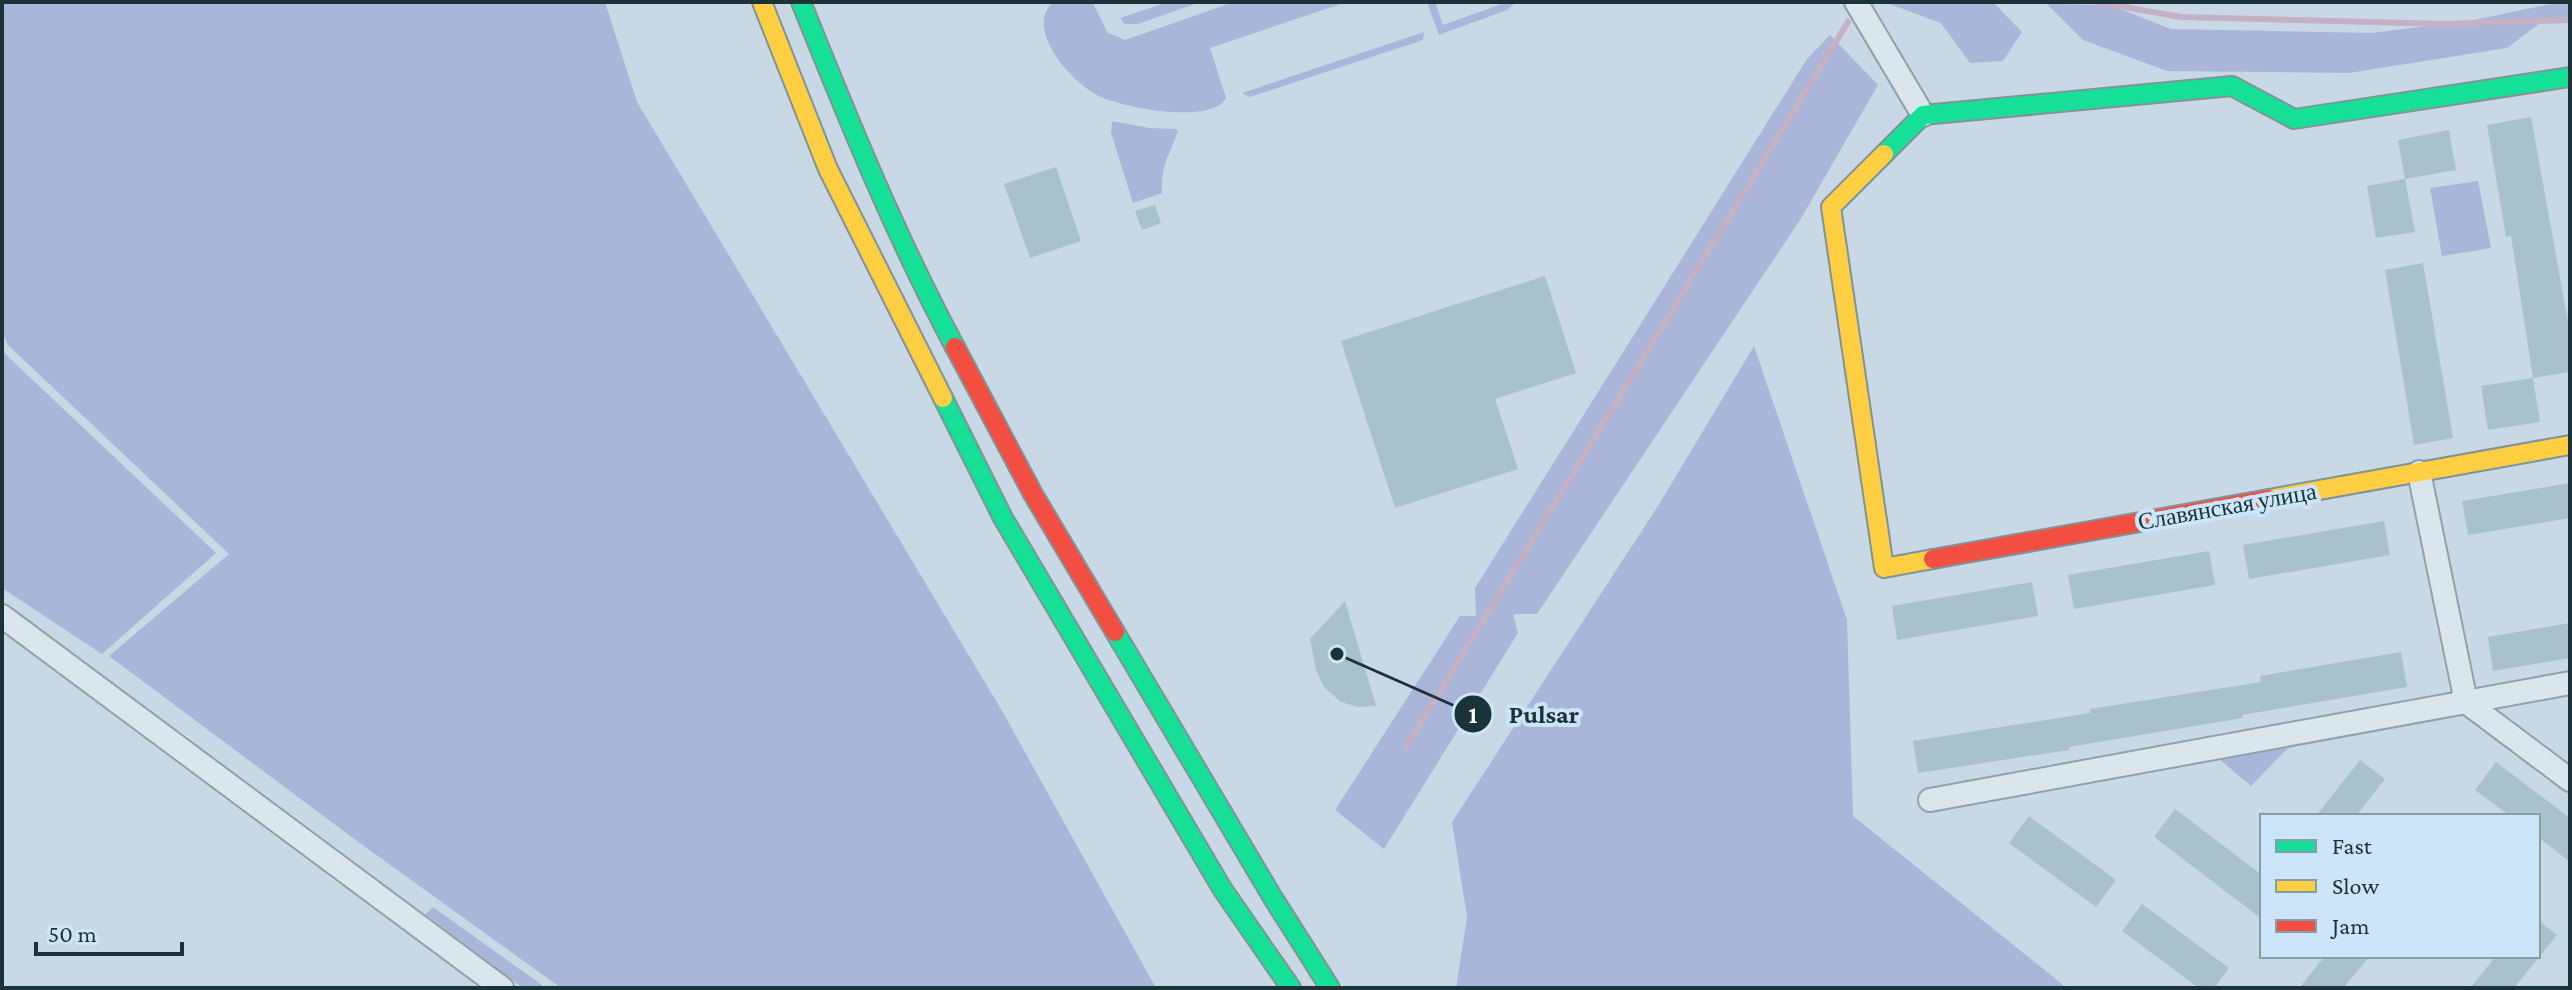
<svg xmlns="http://www.w3.org/2000/svg" width="2572" height="990" font-family="'Crimson Pro',serif">
	<style>
		.green { fill: #a9b6d9 }
		.lines { fill: none; stroke-linecap: round; stroke-linejoin: round }
		.stream { stroke: #c4b1c3; stroke-width: 6 }
		.building { fill: #a9c1ca }
		.street-casing { stroke: #92a1a9; stroke-width: 26 }
		.fast-casing { stroke: #829299; stroke-width: 22 }
		.slow-casing { stroke: #829299; stroke-width: 22 }
		.jam-casing { stroke: #829299; stroke-width: 22 }
		.street { stroke: #dbe5ec; stroke-width: 22 }
		.fast { stroke: #16e098; stroke-width: 18 }
		.slow { stroke: #ffcf43; stroke-width: 18 }
		.jam { stroke: #f24e42; stroke-width: 18 }
		.labels { text-anchor: middle; dominant-baseline: central; stroke-width: 8; stroke-linejoin: round; paint-order: stroke }
		.street-label { font-size: 24px; fill: #1a3238; stroke: #cce5f8 }
		.leader { fill: none; stroke: #1a3238; stroke-width: 3 }
		.callout-dot { fill: #1a3238; stroke: #cce5f8; stroke-width: 3 }
		.mark-label { font-size: 24px; text-anchor: middle; font-weight: bold; fill: #fff }
		.callout-label { font-size: 26px; text-anchor: middle; font-weight: bold; fill: #1a3238; stroke: #cce5f8; stroke-width: 8; stroke-linejoin: round; paint-order: stroke }
	</style>
	<rect width="100%" height="100%" fill="#c8d9e5"/>
	<g class="green">
		<polygon points="2,2 605,2 637,102 1001,709 1156,988 561,988 357,841 109,656 229,554 8,345 2,332"/>
		<path d="M 1053,2 L 1092,2 L 1108,33 L 1125,40 L 1234,2 L 1347,2 L 1210,48 L 1226,98 C 1212,125 1121,108 1097,95 C 1071,81 1024,30 1053,2 Z"/>
		<polygon points="1168,2 1200,2 1138,24 1124,24 1120,18"/>
		<polygon points="1427,2 1435,2 1443,25 1507,2 1515,3 1507,10 1439,35"/>
		<polygon points="1884,2 1993,2 2022,32 2003,61 1970,63 1941,23"/>
		<polygon points="2560,2 2570,3 2570,20 2544,20 2507,48 2349,73 2167,71 2083,40 2047,4 2110,5 2171,29 2372,33 2474,20"/>
		<polygon points="1424,32 1423,40 1250,97 1242,93"/>
		<polygon points="1830,35 1878,85 1800,220 1537,614 1513,614 1518,633 1384,849 1335,810 1460,616 1476,616 1475,588 1807,59"/>
		<path d="M 1112,121 L 1149,128 L 1175,129 L 1178,131 C 1169,157 1161,163 1162,193 L 1133,203 L 1111,133 Z"/>
		<polygon points="2478,181 2491,248 2442,256 2430,188"/>
		<polygon points="1754,346 1847,620 1853,816 2067,988 1456,988 1467,917 1452,822 1658,506"/>
		<polygon points="2,351 216,553 102,654 2,588"/>
		<polygon points="2290,746 2251,786 2219,759"/>
		<polygon points="433,907 546,988 523,988 425,914"/>
	</g>
	<g class="lines">
		<g class="stream">
			<polyline points="2096,2 2181,17 2446,24 2570,20"/>
			<polyline points="1406,747 1848,22"/>
		</g>
	</g>
	<g class="building">
		<polygon points="2531,117 2570,333 2570,372 2533,378 2511,236 2506,237 2487,125"/>
		<polygon points="2449,130 2456,170 2405,179 2398,140"/>
		<polygon points="1056,167 1081,241 1030,258 1004,184"/>
		<polygon points="2405,179 2415,232 2376,238 2367,186"/>
		<polygon points="1155,205 1161,223 1142,230 1135,211"/>
		<polygon points="2423,263 2453,438 2414,445 2385,270"/>
		<polygon points="1545,276 1576,373 1495,399 1518,469 1395,508 1341,341"/>
		<polygon points="2533,378 2540,422 2488,430 2481,386"/>
		<polygon points="2570,483 2570,518 2468,535 2462,501"/>
		<polygon points="2384,521 2390,555 2249,579 2243,545"/>
		<polygon points="2209,551 2215,585 2074,609 2068,575"/>
		<polygon points="2032,582 2038,616 1897,640 1892,606"/>
		<polygon points="1345,601 1376,706 1358,707 1341,702 1324,687 1316,670 1310,639"/>
		<polygon points="2570,623 2570,658 2493,671 2488,637"/>
		<polygon points="2401,652 2407,687 2242,715 2243,718 2069,747 2069,750 1918,773 1913,741 2090,713 2090,709 2261,682 2260,676"/>
		<polygon points="2360,760 2385,779 2356,816 2316,816"/>
		<polygon points="2496,762 2570,818 2570,862 2538,837 2538,816 2510,816 2475,790"/>
		<polygon points="2175,809 2262,875 2262,919 2154,837"/>
		<polygon points="2029,816 2116,880 2096,907 2009,843"/>
		<polygon points="2142,904 2229,968 2214,988 2199,988 2122,931"/>
		<polygon points="2538,920 2557,935 2514,988 2470,988 2496,956 2538,956"/>
		<polygon points="2325,956 2370,956 2343,988 2299,988"/>
	</g>
	<g class="lines">
		<g class="street-casing">
			<g id="street">
				<polyline points="1856,2 1923,115"/>
				<polyline points="2419,472 2466,702 2570,780"/>
				<polyline points="2,616 502,988"/>
				<polyline points="1930,800 2570,683"/>
			</g>
		</g>
		<g class="fast-casing">
			<g id="fast">
				<path d="M 801,2 C 848,119 895,235 955,347"/>
				<polyline points="1884,154 1923,115 2232,86 2294,119 2570,77"/>
				<polyline points="943,398 1003,518 1223,890 1291,988"/>
				<polyline points="1115,632 1273,898 1330,988"/>
			</g>
		</g>
		<g class="slow-casing">
			<g id="slow">
				<polyline points="762,2 828,169 943,398"/>
				<polyline points="1884,154 1831,207 1884,568 1933,559"/>
				<polyline points="2269,499 2570,445"/>
			</g>
		</g>
		<g class="jam-casing">
			<g id="jam">
				<polyline points="955,347 1033,494 1115,632"/>
				<polyline points="1933,559 2269,499"/>
			</g>
		</g>
		<use href="#street" class="street"/>
		<use href="#fast" class="fast"/>
		<use href="#slow" class="slow"/>
		<use href="#jam" class="jam"/>
	</g>
	<g class="labels">
		<g class="street-label">
			<text transform="translate(2227 506) rotate(-10)">Славянская улица</text>
		</g>
	</g>
	<path class="leader" d="M1337 654L1473 714"/>
	<g class="callout-dot">
		<circle cx="1337" cy="654" r="8"/>
		<circle cx="1473" cy="714" r="20"/>
	</g>
	<g class="mark-label">
		<text x="1473" y="723">1</text>
	</g>
	<g class="callout-label">
		<text x="1544" y="723">Pulsar</text>
	</g>
	<rect width="2572" height="990" fill="none" stroke="#1a3238" stroke-width="8"/>
	<rect x="2260" y="814" width="280" height="144" fill="#cce5f8" stroke="#859dab" stroke-width="2"/>
	<rect x="2276" y="840" width="40" height="12" fill="#16e098" stroke="#859dab" stroke-width="2"/>
	<text x="2332" y="854" font-size="24" fill="#1a3238">Fast</text>
	<rect x="2276" y="880" width="40" height="12" fill="#ffcf43" stroke="#859dab" stroke-width="2"/>
	<text x="2332" y="894" font-size="24" fill="#1a3238">Slow</text>
	<rect x="2276" y="920" width="40" height="12" fill="#f24e42" stroke="#859dab" stroke-width="2"/>
	<text x="2332" y="934" font-size="24" fill="#1a3238">Jam</text>
	<path d="M36 942v12h146v-12" fill="none" stroke="#1a3238" stroke-width="4"/>
	<text x="48" y="942" font-size="24" fill="#1a3238" stroke="#cce5f8" stroke-width="6" paint-order="stroke">50 m</text>
</svg>
